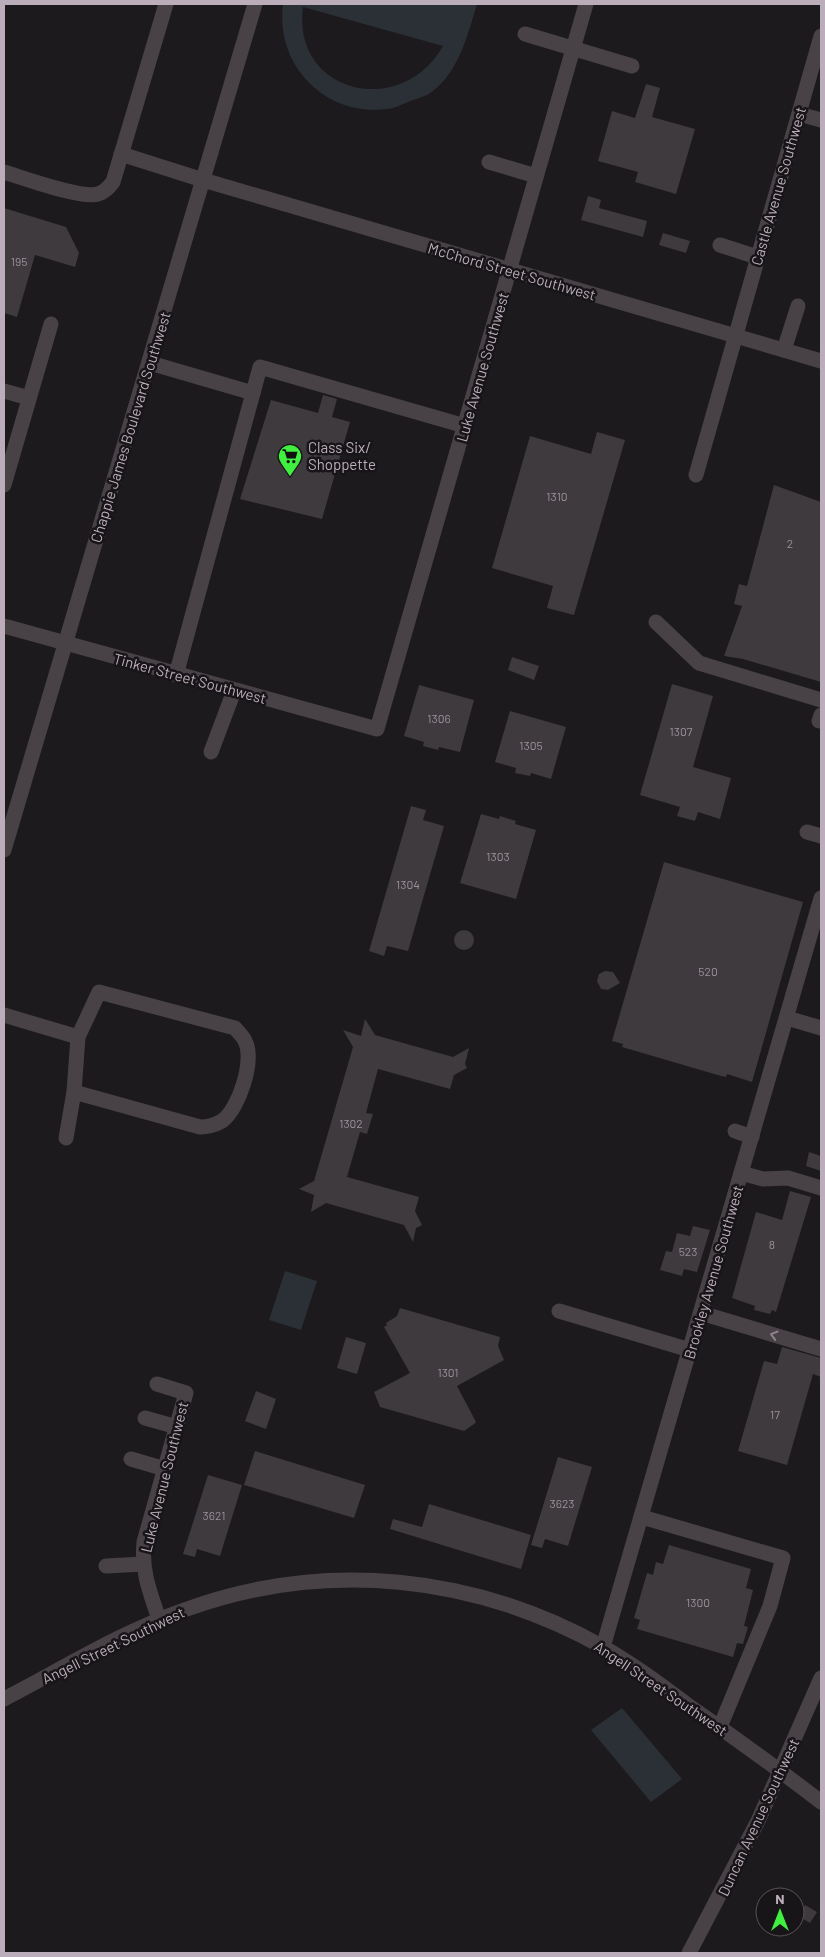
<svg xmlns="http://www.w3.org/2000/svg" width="825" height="1957" font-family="Barlow,sans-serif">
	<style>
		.green { fill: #2a3035; fill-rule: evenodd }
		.building { fill: #3e3a3d }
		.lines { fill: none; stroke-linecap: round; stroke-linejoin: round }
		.minor { stroke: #484247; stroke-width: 15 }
		.oneway { stroke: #8e828d }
		.labels { text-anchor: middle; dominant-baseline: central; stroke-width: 5; stroke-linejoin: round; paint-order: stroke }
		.number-label { font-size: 12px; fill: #9c909c }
		.street-label { font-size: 15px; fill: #bcadbb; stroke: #171517 }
		.poi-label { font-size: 15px; fill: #bcadbb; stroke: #171517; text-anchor: start }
	</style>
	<rect width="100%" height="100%" fill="#1c1a1c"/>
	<g class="green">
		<path d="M 283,4 L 477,4 C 468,34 459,71 433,91 C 427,96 416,99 408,102 C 402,104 394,109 387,109 C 325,117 275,65 283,4 ZM 303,8 L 303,7 L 443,46 C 401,120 292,93 303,8 Z"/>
		<polygon points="285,1271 317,1281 301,1330 269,1320"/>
		<polygon points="622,1708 682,1779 651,1802 591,1730"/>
	</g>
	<g class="building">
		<polygon points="646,84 660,88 652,117 695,129 676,194 635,182 638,172 598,161 612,111 635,118"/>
		<polygon points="588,196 601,200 599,208 647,221 643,237 581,220"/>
		<polygon points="4,208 66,227 79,253 75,267 35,255 17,317 4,313"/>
		<polygon points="663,233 690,241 686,253 659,245"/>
		<polygon points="323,395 337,399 332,417 350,422 322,519 240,499 271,400 318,413"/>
		<polygon points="597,432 625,440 574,615 547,608 553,586 492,568 530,436 591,454"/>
		<polygon points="774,485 821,502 821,682 743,659 724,656 742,606 734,604 739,584 747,586"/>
		<polygon points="512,657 539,666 534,680 508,670"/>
		<polygon points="672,684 713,696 693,767 731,778 720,819 698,812 695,821 677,816 680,807 640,795"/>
		<polygon points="419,685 474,700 460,752 439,747 438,750 423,746 424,742 404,736"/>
		<polygon points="510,711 566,727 551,779 531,773 530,776 515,773 516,768 495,762"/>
		<polygon points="411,806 426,810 423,820 444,826 408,951 387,946 384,956 369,951"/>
		<polygon points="481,814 499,819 500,816 516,821 515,824 536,830 516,899 460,883"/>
		<polygon points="664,862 803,902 752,1082 727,1074 726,1077 721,1076 622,1047 623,1044 612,1041"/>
		<circle cx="464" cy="940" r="10"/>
		<polygon points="605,971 613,972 620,983 608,990 601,989 597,981 599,974"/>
		<polygon points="365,1019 375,1035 453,1057 469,1048 465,1064 467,1068 454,1075 450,1089 378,1069 366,1113 373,1114 367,1134 360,1132 347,1177 419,1197 415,1211 422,1225 416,1228 413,1242 404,1225 326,1203 311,1212 314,1195 299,1189 314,1181 353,1047 343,1030 361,1036"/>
		<polygon points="809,1152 821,1156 821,1171 806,1166"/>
		<polygon points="790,1191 811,1197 776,1312 772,1310 770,1314 754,1310 755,1306 732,1298 756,1212 782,1220"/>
		<polygon points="693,1226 710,1230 697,1272 684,1269 682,1276 660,1270 666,1251 672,1252 677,1233 690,1236"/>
		<polygon points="400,1308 500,1337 498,1346 504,1360 457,1386 476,1422 474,1424 464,1431 380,1407 374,1392 410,1373 384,1327 387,1325 386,1323 397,1316"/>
		<polygon points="346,1337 366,1343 357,1374 337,1368"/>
		<polygon points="782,1347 821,1358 821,1377 813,1374 787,1465 738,1451 764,1361 777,1364"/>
		<polygon points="256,1391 276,1399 266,1429 245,1421"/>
		<polygon points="255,1451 365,1485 354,1518 244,1485"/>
		<polygon points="558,1457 592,1467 568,1546 545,1539 542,1548 531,1545"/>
		<polygon points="208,1475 242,1485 220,1556 197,1549 195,1557 183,1554"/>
		<polygon points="429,1504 531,1535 521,1569 390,1529 393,1519 422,1527"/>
		<polygon points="669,1545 751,1569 746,1588 753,1590 744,1626 748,1627 743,1644 737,1643 733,1657 637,1629 640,1620 634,1618 647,1573 653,1575 656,1562 663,1564"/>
		<polygon points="805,1905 817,1912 810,1923 798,1916"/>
	</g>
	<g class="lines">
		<g class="minor">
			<polyline points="525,34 632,66"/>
			<polyline points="799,114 821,120"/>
			<polyline points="121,154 203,180 821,361"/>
			<polyline points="489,162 536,176"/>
			<path d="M 4,172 C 24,178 81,199 98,194 C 105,192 109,187 113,182 L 166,4"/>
			<polyline points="720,245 757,257"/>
			<polyline points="784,350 798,306"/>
			<polyline points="150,363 253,393 176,675"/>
			<polyline points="4,391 29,398"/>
			<polyline points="253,393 260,367 465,426"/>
			<polyline points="696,475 821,36"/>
			<polyline points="4,485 51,324"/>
			<polyline points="656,622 699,663 821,700"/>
			<polyline points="4,626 377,729 586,4"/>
			<polyline points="819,721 821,715"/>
			<polyline points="211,752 234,691"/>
			<polyline points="807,832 821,836"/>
			<polyline points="4,850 255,4"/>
			<path d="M 99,992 L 235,1028 C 238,1032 243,1036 245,1041 C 255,1060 239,1109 222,1121 C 215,1125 208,1127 200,1127 L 74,1092 L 78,1037 Z"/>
			<polyline points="4,1015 78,1037"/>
			<polyline points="787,1018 821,1028"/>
			<polyline points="735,1131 752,1137"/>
			<polyline points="66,1138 74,1092"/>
			<polyline points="741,1173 763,1179 788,1178 821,1188"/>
			<polyline points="559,1311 690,1350"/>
			<polyline points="701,1313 821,1349"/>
			<path d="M 157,1384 L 186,1393 L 144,1542 C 141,1570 150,1593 159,1619"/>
			<polyline points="145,1418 177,1427"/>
			<polyline points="131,1459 165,1469"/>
			<polyline points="642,1517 783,1558 770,1606 720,1727"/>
			<polyline points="106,1566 143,1564"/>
			<polyline points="603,1647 821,898"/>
			<path d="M 4,1699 C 64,1668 123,1631 187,1609 C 326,1559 475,1575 603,1647 C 633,1664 661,1685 689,1706 C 734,1737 778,1769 821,1802"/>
			<polyline points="689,1953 758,1821 821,1678"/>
		</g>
	</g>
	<defs><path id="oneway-chevron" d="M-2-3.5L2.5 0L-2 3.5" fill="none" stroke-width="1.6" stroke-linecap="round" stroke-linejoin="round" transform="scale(1.25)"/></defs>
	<use class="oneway" href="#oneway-chevron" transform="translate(774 1335) rotate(-164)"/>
	<defs>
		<g id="supermarket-pin" transform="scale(1.25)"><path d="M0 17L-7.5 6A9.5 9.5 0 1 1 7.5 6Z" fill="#40ef3f" stroke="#171517"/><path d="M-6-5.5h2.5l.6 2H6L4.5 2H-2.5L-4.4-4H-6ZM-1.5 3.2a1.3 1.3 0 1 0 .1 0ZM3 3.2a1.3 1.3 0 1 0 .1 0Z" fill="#111"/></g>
	</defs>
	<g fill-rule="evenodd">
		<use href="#supermarket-pin" x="290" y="456"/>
	</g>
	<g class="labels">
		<g class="number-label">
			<text x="19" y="261">195</text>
			<text x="557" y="496">1310</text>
			<text x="790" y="543">2</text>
			<text x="439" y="718">1306</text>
			<text x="681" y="731">1307</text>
			<text x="531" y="745">1305</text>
			<text x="498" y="856">1303</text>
			<text x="408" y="884">1304</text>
			<text x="708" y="971">520</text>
			<text x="351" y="1123">1302</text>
			<text x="772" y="1244">8</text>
			<text x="688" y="1251">523</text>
			<text x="448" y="1372">1301</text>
			<text x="775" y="1414">17</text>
			<text x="562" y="1503">3623</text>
			<text x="214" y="1515">3621</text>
			<text x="698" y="1602">1300</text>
		</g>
		<g class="street-label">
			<text transform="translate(778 186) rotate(-74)">Castle Avenue Southwest</text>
			<text transform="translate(512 271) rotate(16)">McChord Street Southwest</text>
			<text transform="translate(482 367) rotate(-74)">Luke Avenue Southwest</text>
			<text transform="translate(130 427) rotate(-73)">Chappie James Boulevard Southwest</text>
			<text transform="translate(190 678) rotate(15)">Tinker Street Southwest</text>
			<text transform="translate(713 1272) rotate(-74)">Brookley Avenue Southwest</text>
			<text transform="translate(164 1477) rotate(-76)">Luke Avenue Southwest</text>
			<text transform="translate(113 1645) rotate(-26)">Angell Street Southwest</text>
			<text transform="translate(661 1688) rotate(34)">Angell Street Southwest</text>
			<text transform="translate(758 1817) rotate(-65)">Duncan Avenue Southwest</text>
		</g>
		<g class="poi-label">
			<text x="308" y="447">Class Six/<tspan x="308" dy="17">Shoppette</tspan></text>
		</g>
	</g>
	<rect width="825" height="1957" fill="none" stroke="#bcadbb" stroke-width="10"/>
	<g transform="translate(780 1912)"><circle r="24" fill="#171517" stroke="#595259"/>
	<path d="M0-4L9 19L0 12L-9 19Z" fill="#40ef3f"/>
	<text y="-8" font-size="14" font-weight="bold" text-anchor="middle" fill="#bcadbb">N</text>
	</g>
</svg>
